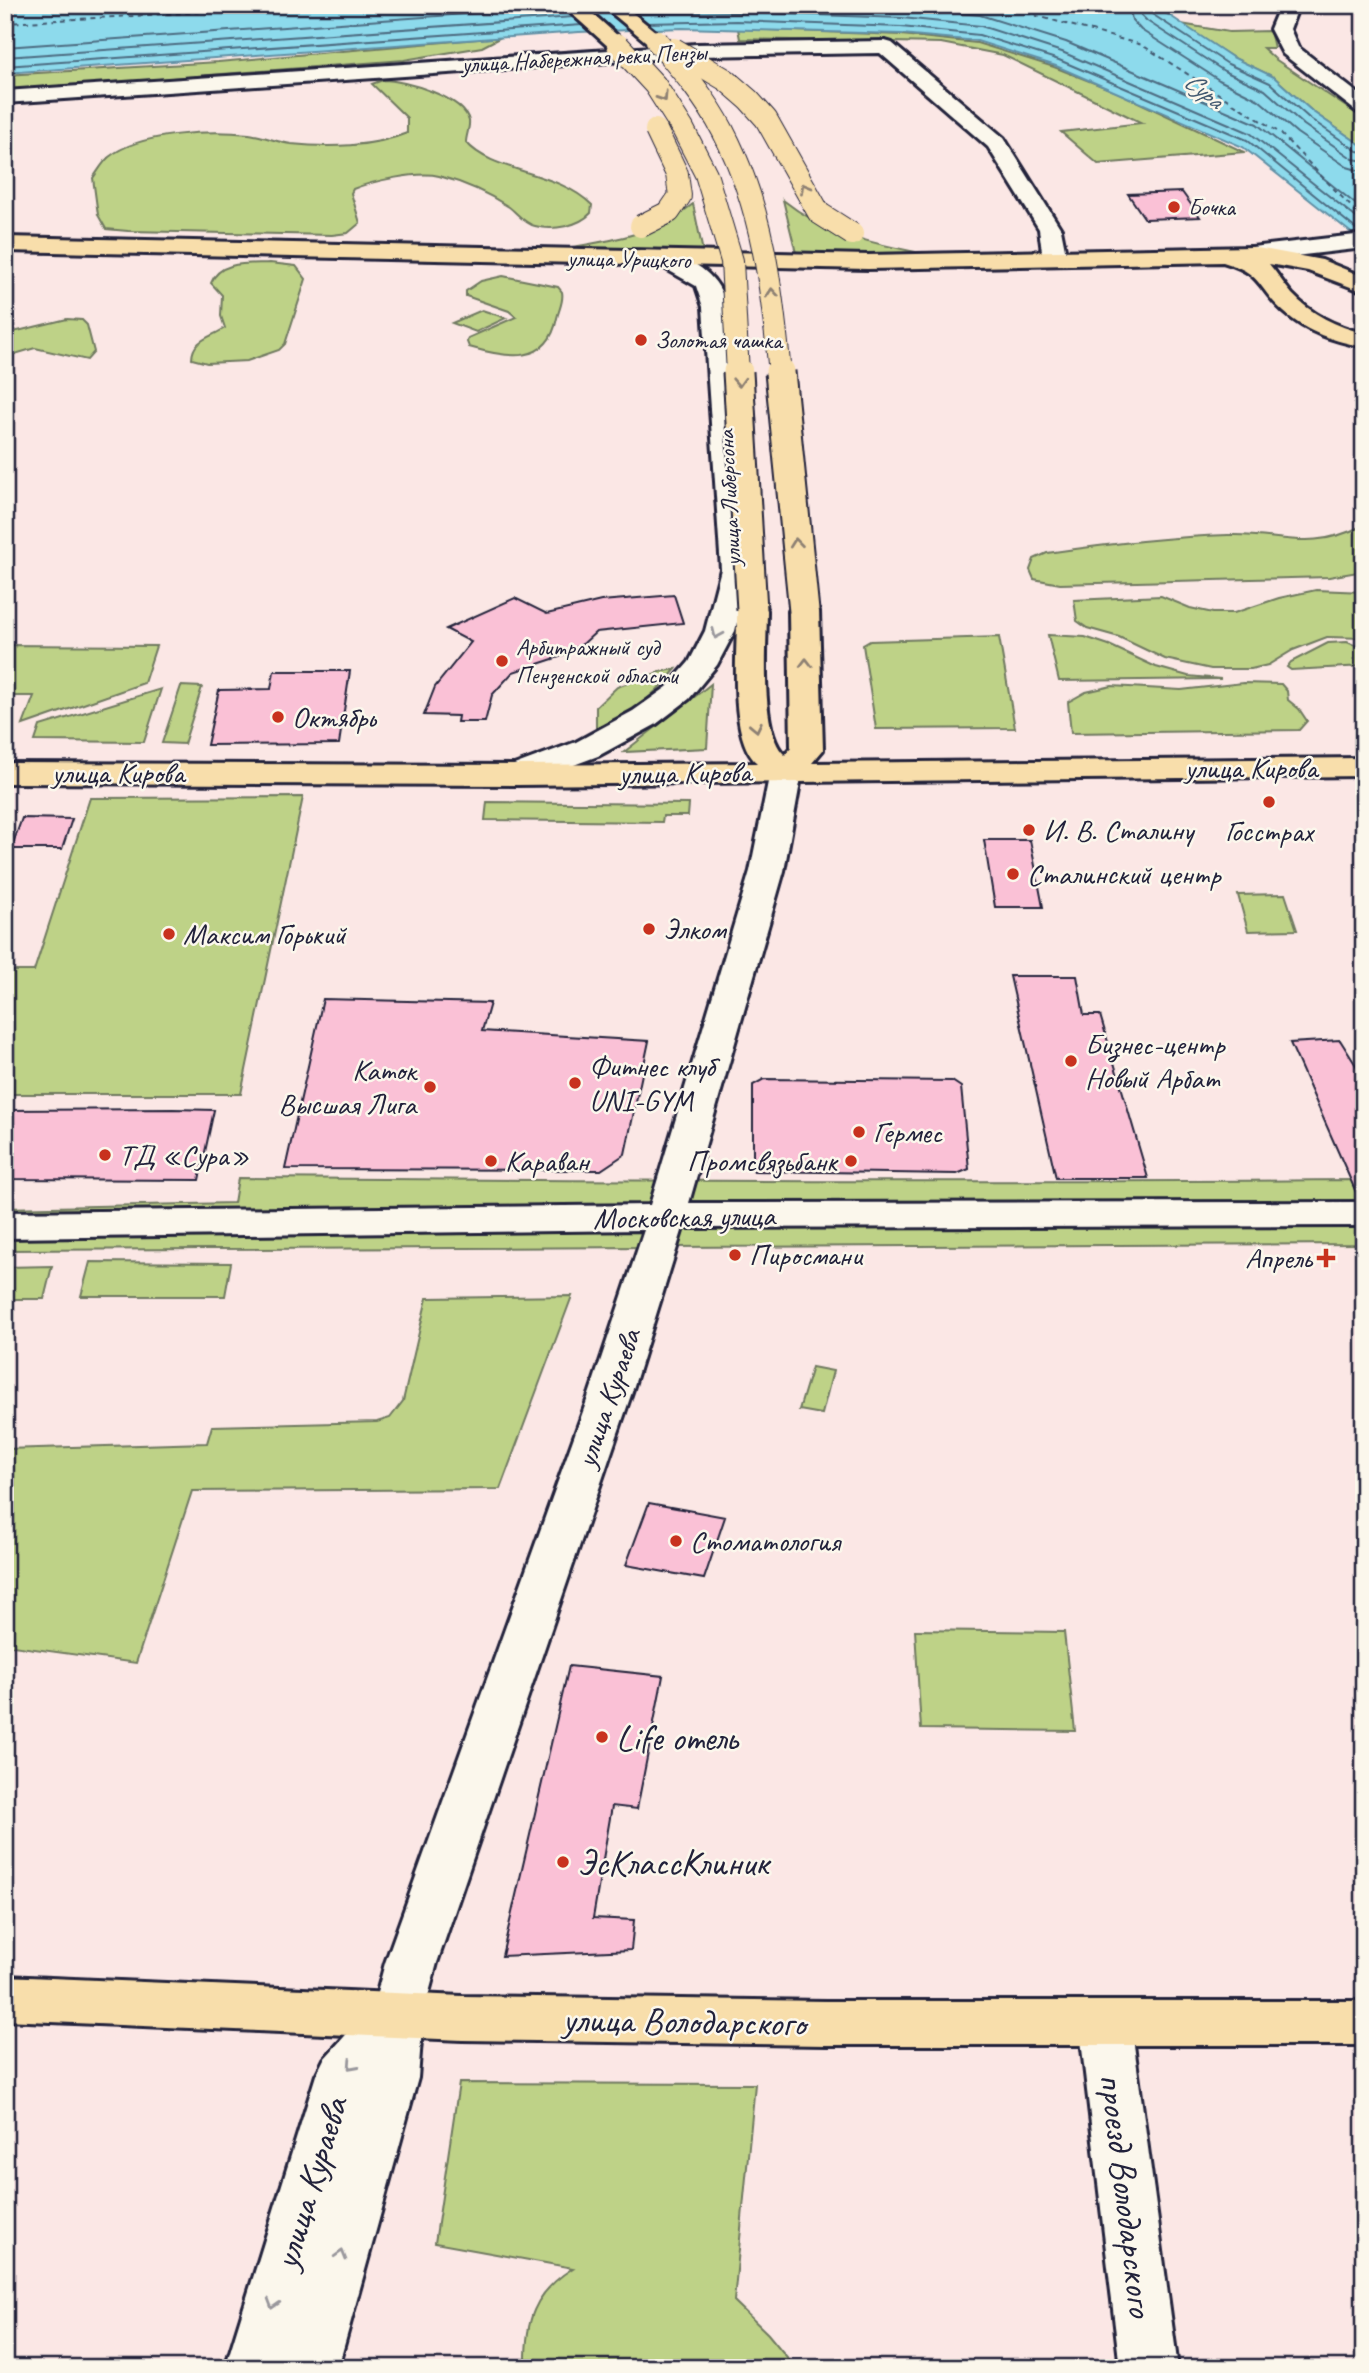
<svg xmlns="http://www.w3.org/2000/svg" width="1369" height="2373" font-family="Caveat,sans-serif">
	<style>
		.green { fill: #bed287; stroke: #707a61; stroke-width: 2 }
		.water { fill: #8ddaec; stroke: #6290a5; stroke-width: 2 }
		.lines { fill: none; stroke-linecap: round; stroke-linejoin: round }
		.shore { stroke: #4d6c82; stroke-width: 2 }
		.ferry { stroke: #425970; stroke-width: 2; stroke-dasharray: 5 4.5; stroke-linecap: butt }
		.building { fill: #fac1d6; stroke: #22223b; stroke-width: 2 }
		.minor-casing { stroke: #22223b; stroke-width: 6 }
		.major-casing { stroke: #22223b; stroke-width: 6 }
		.minor { fill: #fbf7ec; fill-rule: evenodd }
		.major { fill: #f8deab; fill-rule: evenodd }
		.major-bridge-far1-casing { stroke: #22223b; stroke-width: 24; stroke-linecap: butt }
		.major-bridge-casing { stroke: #22223b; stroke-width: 33; stroke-linecap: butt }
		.major-bridge-far1 { stroke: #f8deab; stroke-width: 22 }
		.major-bridge { stroke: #f8deab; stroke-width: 29 }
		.oneway { stroke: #8d8073 }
		.oneway2 { stroke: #99979c }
		.poi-dot { fill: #c8321e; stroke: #fbf7ec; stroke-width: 2.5 }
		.labels { text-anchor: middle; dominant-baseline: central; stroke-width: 5; stroke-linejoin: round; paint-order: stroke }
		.far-street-label { font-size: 24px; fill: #22223b; stroke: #fbf7ec }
		.far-poi-label { font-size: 24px; fill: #22223b; stroke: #fbf7ec; text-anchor: start }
		.far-water-label { font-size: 26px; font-style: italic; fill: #425970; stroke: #fbf7ec }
		.poi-label { font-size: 30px; fill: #22223b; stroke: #fbf7ec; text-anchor: start }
		.street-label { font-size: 30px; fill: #22223b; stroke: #fbf7ec }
		.near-poi-label { font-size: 37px; fill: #22223b; stroke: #fbf7ec; text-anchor: start }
		.near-street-label { font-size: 37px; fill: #22223b; stroke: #fbf7ec }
	</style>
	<rect width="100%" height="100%" fill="#fbe7e5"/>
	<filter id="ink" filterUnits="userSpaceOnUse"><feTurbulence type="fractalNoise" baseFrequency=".0143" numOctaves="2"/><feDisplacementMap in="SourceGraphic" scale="14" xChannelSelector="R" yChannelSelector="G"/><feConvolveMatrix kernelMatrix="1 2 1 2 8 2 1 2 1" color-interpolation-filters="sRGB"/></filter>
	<g filter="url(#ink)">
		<g class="green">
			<polygon points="1181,24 1229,32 1270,31 1274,48 1263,48 1275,59 1364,119 1364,147 1313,112 1274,77 1232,57"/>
			<polygon points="738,29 901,35 977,43 1054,67 1117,92 1244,152 1098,164 1061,132 1142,123 1003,55 941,43 740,39"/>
			<polygon points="501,37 482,47 404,60 5,91 5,75 218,62"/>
			<path d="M 383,80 C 404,80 464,97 469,121 C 470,127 466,136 466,142 C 492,173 557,170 592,205 L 591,213 C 579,226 553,231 535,226 C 525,224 517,213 509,207 C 489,194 462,182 439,176 C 418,171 373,181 353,189 L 351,193 L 360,223 L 348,233 L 332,235 L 128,231 L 106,229 L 98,215 L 93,178 C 98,171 103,162 109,157 C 140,132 212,130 249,134 C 264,136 277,142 291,144 C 328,148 373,147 407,133 L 407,118 L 372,84 Z"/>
			<path d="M 783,200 C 824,233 870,243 921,253 L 796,253 Z"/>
			<path d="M 693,204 L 703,252 L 560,249 C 608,241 654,236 693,204 Z"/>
			<path d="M 270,263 L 296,266 L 306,279 L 285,344 L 279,350 L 247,361 L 207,363 L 192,359 C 192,339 212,337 225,328 L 221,316 L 222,295 L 211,283 C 220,260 249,264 270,263 Z"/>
			<path d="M 503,276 L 558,287 L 562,292 C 564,301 559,309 557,318 C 548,366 507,358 469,347 L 467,342 L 468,338 L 516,317 L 509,311 L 466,296 L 466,291 L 481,281 Z"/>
			<polygon points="482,310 506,318 476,332 452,323"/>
			<polygon points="67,319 82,320 87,325 94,352 87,360 35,348 5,357 5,334"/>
			<path d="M 1364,525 L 1364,571 L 1329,577 L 1060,584 L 1034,579 L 1030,570 L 1034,559 L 1047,553 C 1108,544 1167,537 1228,535 C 1282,533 1308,553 1364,525 Z"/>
			<polygon points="1316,590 1364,592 1364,638 1327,637 1293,650 1268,665 1251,669 1211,669 1165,659 1119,637 1087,628 1077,621 1074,600 1161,596 1190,608 1213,613 1234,613 1279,598"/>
			<polygon points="1048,635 1085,637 1109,645 1156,667 1188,676 1221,679 1059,681"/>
			<polygon points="999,637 1015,728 876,729 863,645 870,641"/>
			<polygon points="1347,642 1364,649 1364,666 1291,670 1287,667 1291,662 1328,643"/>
			<polygon points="5,645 156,646 144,683 23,725 34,696 5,696"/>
			<path d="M 676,669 C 654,696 629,718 596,730 L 596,707 L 617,687 L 659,672 Z"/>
			<polygon points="1243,683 1281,684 1287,691 1288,700 1299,709 1307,721 1299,730 1071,733 1068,702 1086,692 1112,686 1181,690"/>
			<polygon points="711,684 707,748 624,752"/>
			<polygon points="181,686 202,687 184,744 162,743"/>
			<polygon points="161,689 144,742 35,741 40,726"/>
			<polygon points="303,797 241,1094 5,1094 5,971 34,971 90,798"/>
			<polygon points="487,802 689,804 688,816 663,816 662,822 485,820"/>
			<polygon points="1285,894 1297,930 1248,931 1238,895"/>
			<path d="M 238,1178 C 613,1181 988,1183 1364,1180 L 1364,1244 L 5,1250 L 5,1208 L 234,1203 Z"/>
			<polygon points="90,1262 231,1263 225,1296 81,1296"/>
			<polygon points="52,1266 44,1299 5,1299 5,1267"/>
			<polygon points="572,1296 500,1489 192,1491 136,1663 5,1645 5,1449 207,1443 212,1426 377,1422 390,1418 403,1401 427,1298"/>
			<polygon points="812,1367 833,1371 822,1414 799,1410"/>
			<polygon points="915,1630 1064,1632 1075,1731 921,1729"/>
			<path d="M 459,2083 L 755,2084 L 734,2301 L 768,2334 L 796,2368 L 526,2368 C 525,2322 533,2293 573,2268 L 435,2243 Z"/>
		</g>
		<polygon class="water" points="5,5 1149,5 1169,15 1232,57 1274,77 1313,112 1364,147 1364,243 1243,147 1056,66 977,41 901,34 682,28 579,32 5,73"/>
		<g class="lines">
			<g class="shore">
				<polyline points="822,5 903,8 980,15 1066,42 1257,124 1364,211"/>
				<polyline points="1129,5 1132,20 1141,30 1219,80 1259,100 1297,133 1347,167 1364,172"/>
				<polyline points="1139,5 1141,15 1147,21 1224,71 1265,90 1304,125 1353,159 1364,161"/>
				<polyline points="1148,5 1152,14 1228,64 1270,83 1309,118 1357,151 1364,152"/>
				<polyline points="637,14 736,12 902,18 981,26 1062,52 1250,133 1364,224"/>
				<polyline points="647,23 736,21 901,27 979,35 1059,60 1247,140 1361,233"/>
				<polyline points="5,47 562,7"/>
				<polyline points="5,57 573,17"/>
				<polyline points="5,66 582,25"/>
			</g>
			<g class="ferry">
				<polyline points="979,5 1023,12 1142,45 1280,133 1364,220"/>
				<polyline points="5,23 330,5"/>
			</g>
		</g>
		<g class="building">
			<polygon points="1182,192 1200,217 1145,219 1128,194"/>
			<polygon points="674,595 683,623 596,632 584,643 559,657 513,672 492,695 485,722 457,722 458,716 424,715 435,687 471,642 446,629 515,598 547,614 601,601"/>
			<polygon points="274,671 350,671 339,744 207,745 219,690 271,689"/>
			<polygon points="22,818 72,819 62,849 11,849"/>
			<polygon points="984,840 1030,840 1043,907 995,907"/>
			<polygon points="1010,976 1077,976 1084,1015 1100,1015 1148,1178 1056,1178"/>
			<polygon points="323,999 490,1003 482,1031 649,1041 625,1154 601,1170 285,1169"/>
			<polygon points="1340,1040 1364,1078 1364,1199 1359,1199 1290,1043"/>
			<polygon points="764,1079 952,1081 961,1087 969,1169 957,1174 753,1171 753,1085"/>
			<polygon points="5,1110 173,1109 214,1110 199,1180 5,1179"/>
			<polygon points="649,1503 725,1517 704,1579 626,1565"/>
			<polygon points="569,1666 663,1676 637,1809 612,1806 593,1918 634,1920 631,1950 502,1956"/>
		</g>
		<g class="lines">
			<g class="minor-casing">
				<g id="minor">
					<polygon points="1280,5 1299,5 1290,29 1298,47 1364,98 1364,114 1357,112 1283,54 1270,29"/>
					<polygon points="885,41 892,43 1004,138 1061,229 1067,259 1063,264 1047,264 1043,259 1039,229 988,147 880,53 697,56 5,103 5,91 697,44"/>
					<polygon points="1364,234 1364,248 1252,261 1244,259 1240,254 1244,249 1252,247"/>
					<path d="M 667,253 C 697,261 719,276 727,307 L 749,569 L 735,631 L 717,665 L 689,699 L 655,725 L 598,756 L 528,782 L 517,785 L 506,782 L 501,775 L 506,768 L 576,742 L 633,711 L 667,687 L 689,662 L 705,631 L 721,569 L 703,307 L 696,286 L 659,265 L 655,260 L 659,255 Z"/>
					<polygon points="786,762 797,765 802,772 784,871 689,1203 1364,1202 1364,1226 683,1228 632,1392 437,1963 423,2015 418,2078 338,2368 225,2368 316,2075 324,2059 374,2004 385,1963 590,1392 644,1230 5,1238 5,1212 650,1205 750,871 770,772 775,765"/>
					<polygon points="1105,2001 1123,2007 1131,2023 1178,2368 1120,2368 1079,2023 1087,2007"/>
				</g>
			</g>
			<g class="major-casing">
				<g id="major">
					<polygon points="562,5 583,5 628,45 625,49 611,49"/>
					<polygon points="602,5 623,5 667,41 664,45 650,45"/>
					<path d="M 5,237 L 868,255 L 1252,247 L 1322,260 L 1364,277 L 1364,292 L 1308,271 L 1269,264 C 1277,273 1284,285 1292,294 C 1311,314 1337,327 1364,333 L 1364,347 C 1335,341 1307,333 1284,312 C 1256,287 1264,274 1223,262 L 868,269 L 5,251 Z"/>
					<path d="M 752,601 L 762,604 L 767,610 C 767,644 759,733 785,755 L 791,748 L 789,611 L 794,605 L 804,602 L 814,605 L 819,611 L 823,750 L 812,763 L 1364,758 L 1364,776 L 517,785 L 5,783 L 5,763 L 517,765 L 757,763 C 727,737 738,648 737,610 L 742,604 Z"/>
					<polygon points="5,1976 462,1996 826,2001 1364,2001 1364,2045 826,2045 462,2040 5,2020"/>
				</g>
			</g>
			<use href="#minor" class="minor"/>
			<use href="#major" class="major"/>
			<g class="major-bridge-far1-casing">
				<g id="major-bridge-far1">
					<path d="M 657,41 C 681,69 706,98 723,131 C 763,208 772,289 780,374"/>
					<polyline points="618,45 655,85 683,129 706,174 732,261 738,374"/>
					<polyline points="674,49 726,80 749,100 766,119 819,213 852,234"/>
					<polyline points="641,226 669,212 680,196 677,174 656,130"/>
				</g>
			</g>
			<g class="major-bridge-casing">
				<g id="major-bridge">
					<polyline points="738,372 752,610"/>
					<polyline points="780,372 804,611"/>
				</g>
			</g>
			<use href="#major-bridge-far1" class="major-bridge-far1"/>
			<use href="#major-bridge" class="major-bridge"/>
		</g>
		<defs><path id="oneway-chevron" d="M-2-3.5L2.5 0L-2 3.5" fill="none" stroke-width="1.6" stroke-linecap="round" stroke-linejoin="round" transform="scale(1.75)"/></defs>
		<g class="oneway">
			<use href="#oneway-chevron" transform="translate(663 97) rotate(57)"/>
			<use href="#oneway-chevron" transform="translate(805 188) rotate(-120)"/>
			<use href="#oneway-chevron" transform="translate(772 293) rotate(-95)"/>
			<use href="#oneway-chevron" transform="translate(739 382) rotate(87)"/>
			<use href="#oneway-chevron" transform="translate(796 543) rotate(-96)"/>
			<use href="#oneway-chevron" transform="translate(806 663) rotate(-90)"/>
			<use href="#oneway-chevron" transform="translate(756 727) rotate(78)"/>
		</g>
		<g class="oneway2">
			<use href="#oneway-chevron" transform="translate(717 634) rotate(114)"/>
			<use href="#oneway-chevron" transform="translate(352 2065) rotate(132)"/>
			<use href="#oneway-chevron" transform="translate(341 2255) rotate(-74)"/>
			<use href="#oneway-chevron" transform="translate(273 2304) rotate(107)"/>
		</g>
	</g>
	<g class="poi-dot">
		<circle cx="1174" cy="207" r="7"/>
		<circle cx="641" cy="340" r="7"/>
		<circle cx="502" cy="661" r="7"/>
		<circle cx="278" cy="717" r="7"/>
		<circle cx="1269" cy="802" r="7"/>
		<circle cx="1029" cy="830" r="7"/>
		<circle cx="1013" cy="874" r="7"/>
		<circle cx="649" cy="929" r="7"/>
		<circle cx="169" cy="934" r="7"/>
		<circle cx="1071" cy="1061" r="7"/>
		<circle cx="575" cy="1083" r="7"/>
		<circle cx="430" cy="1087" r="7"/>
		<circle cx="859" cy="1132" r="7"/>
		<circle cx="105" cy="1155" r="7"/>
		<circle cx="491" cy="1161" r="7"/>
		<circle cx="851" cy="1161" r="7"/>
		<circle cx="735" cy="1255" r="7"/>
		<path d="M1322.5 1247.5h7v7h7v7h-7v7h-7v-7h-7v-7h7z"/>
		<circle cx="676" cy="1541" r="7"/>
		<circle cx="602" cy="1737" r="7"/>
		<circle cx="563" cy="1862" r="7"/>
	</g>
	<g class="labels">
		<g class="far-street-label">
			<text transform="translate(584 58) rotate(-3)">улица Набережная реки Пензы</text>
			<text transform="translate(629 259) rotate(1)">улица Урицкого</text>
			<text transform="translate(729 498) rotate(-93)">улица Либерсона</text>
		</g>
		<g class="far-poi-label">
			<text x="1188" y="207">Бочка</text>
			<text x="655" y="340">Золотая чашка</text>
			<text x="516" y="647">Арбитражный суд<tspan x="516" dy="28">Пензенской области</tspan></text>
		</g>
		<g class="far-water-label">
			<text transform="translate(1204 90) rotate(39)">Сура</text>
		</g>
		<g class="poi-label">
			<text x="292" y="717">Октябрь</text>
			<text x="1043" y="830">И. В. Сталину</text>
			<text x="1269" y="831" text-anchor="middle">Госстрах</text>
			<text x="1027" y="874">Сталинский центр</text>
			<text x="663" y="929">Элком</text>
			<text x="183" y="934">Максим Горький</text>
			<text x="1085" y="1044">Бизнес-центр<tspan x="1085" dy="34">Новый Арбат</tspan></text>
			<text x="589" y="1066">Фитнес клуб<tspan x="589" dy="34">UNI-GYM</tspan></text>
			<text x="416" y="1070" text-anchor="end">Каток<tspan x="416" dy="34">Высшая Лига</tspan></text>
			<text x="873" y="1132">Гермес</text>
			<text x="119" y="1155">ТД «Сура»</text>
			<text x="505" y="1161">Караван</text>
			<text x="837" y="1161" text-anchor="end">Промсвязьбанк</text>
			<text x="749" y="1255">Пиросмани</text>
			<text x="1312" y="1258" text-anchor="end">Апрель</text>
			<text x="690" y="1541">Стоматология</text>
		</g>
		<g class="street-label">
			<text x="1251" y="768">улица Кирова</text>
			<text x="118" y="773">улица Кирова</text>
			<text transform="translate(685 773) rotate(-1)">улица Кирова</text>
			<text transform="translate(684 1217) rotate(-1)">Московская улица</text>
			<text transform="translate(608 1398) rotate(-71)">улица Кураева</text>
		</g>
		<g class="near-poi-label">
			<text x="616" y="1737">Life отель</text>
			<text x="577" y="1862">ЭсКлассКлиник</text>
		</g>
		<g class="near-street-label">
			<text transform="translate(684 2021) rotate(1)">улица Володарского</text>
			<text transform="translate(310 2183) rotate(-73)">улица Кураева</text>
			<text transform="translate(1127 2195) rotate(83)">проезд Володарского</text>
		</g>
	</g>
	<rect width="1369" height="2373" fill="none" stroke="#fbf7ec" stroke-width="28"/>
	<rect x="14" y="14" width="1341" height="2345" fill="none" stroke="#22223b" stroke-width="2.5" filter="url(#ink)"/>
</svg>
